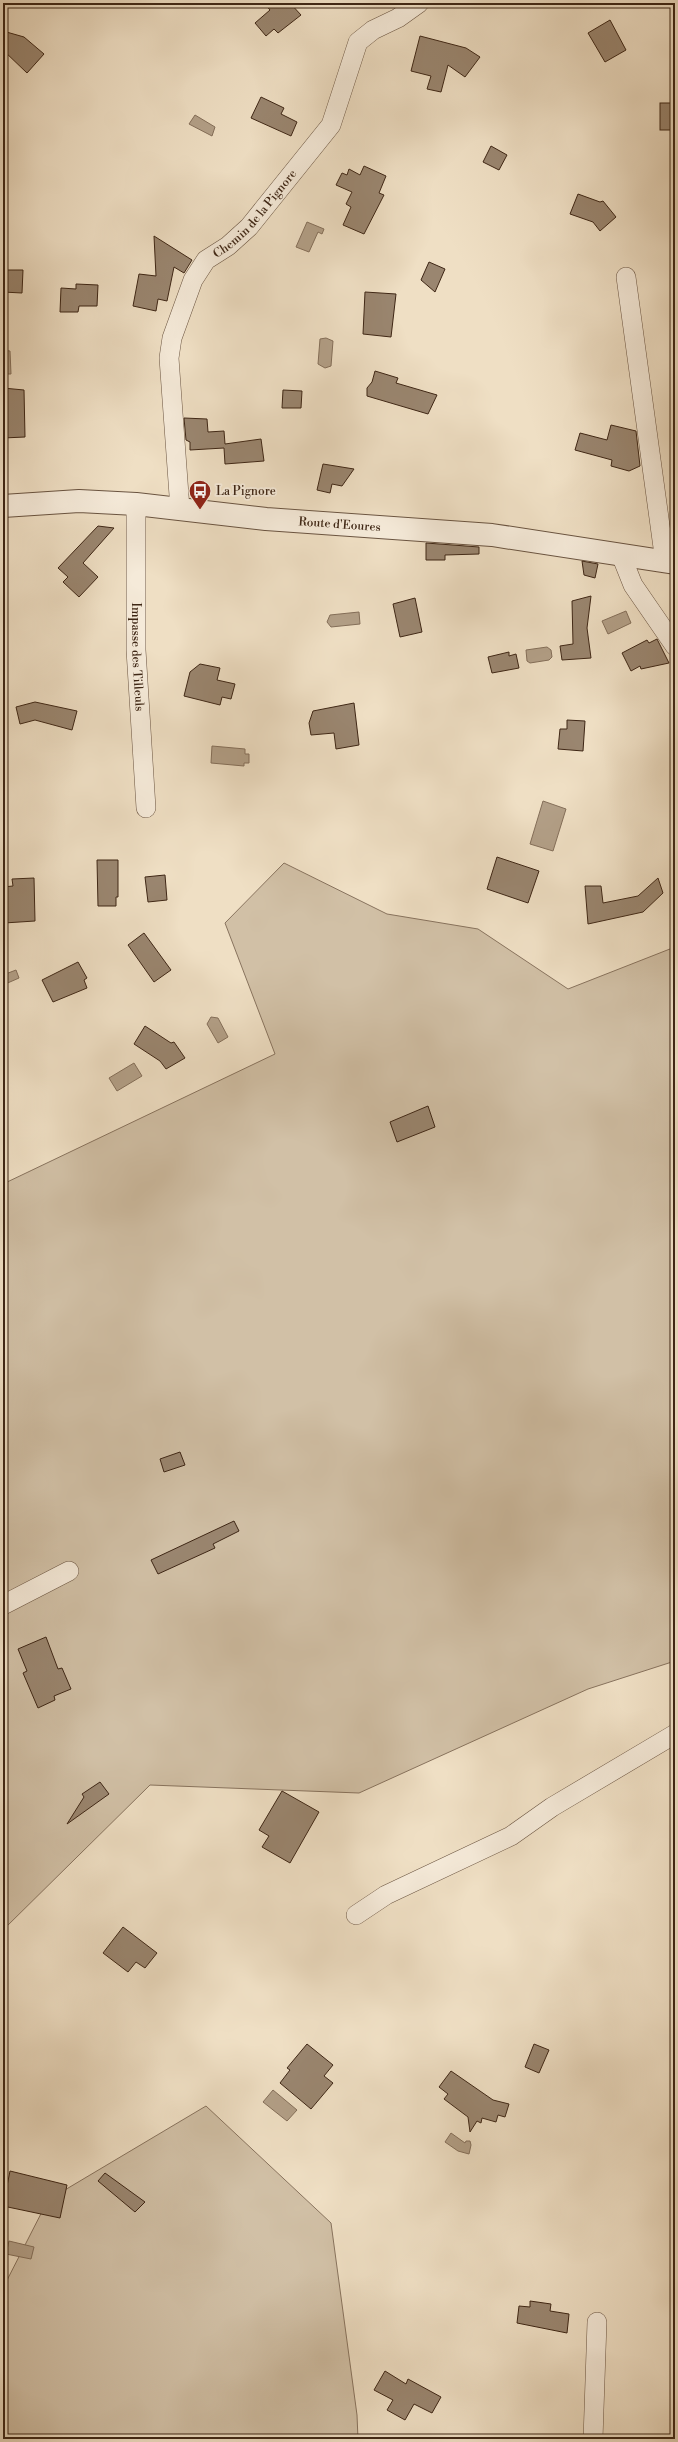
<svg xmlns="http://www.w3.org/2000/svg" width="678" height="2442" font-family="'Libre Bodoni',serif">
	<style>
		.green { fill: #d1c0a6; stroke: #88735e }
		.water { fill: #b3a088; stroke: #846f5a }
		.building { fill: #9a8670; stroke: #3e2615 }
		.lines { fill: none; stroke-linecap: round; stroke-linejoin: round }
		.minor-casing { stroke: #6a5441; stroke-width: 20 }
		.tertiary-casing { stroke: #6a5441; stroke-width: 24 }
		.minor { stroke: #f5ead9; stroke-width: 19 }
		.tertiary { stroke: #f5ead9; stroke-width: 22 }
		.labels { text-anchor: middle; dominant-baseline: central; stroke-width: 3.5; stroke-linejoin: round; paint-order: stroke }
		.street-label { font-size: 12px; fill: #3e2615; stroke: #f5ead9 }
		.poi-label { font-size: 12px; fill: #3e2615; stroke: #f5ead9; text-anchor: start }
	</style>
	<rect width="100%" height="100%" fill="#efdfc4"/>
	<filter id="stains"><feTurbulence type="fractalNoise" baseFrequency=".005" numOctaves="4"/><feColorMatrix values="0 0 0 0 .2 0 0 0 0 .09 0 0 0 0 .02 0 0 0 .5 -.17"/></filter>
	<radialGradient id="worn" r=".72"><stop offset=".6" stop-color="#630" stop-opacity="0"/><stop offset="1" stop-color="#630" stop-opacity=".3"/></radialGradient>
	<g class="green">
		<polygon points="284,863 387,914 478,929 568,989 675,947 675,1661 588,1689 359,1793 150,1785 3,1930 3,1184 275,1054 225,923"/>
		<polygon points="206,2106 331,2223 357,2415 358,2439 3,2439 3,2288 48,2200"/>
	</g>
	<g class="water">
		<polygon points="195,115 215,127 212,136 189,124"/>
		<polygon points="307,222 324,229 322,234 318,232 309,252 296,247"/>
		<polygon points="326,338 333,341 331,366 325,368 318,364 320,339"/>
		<polygon points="3,350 10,351 11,374 3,374"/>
		<polygon points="626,611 631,623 608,634 602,621"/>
		<polygon points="359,612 360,624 331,627 327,622 330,615"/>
		<polygon points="547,647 551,650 552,657 549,660 530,663 527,661 526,650"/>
		<polygon points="212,746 245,749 245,754 249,754 249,763 244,763 244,766 211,763"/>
		<polygon points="543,801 566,809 553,851 530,844"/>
		<polygon points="16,970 19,978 3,985 3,975"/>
		<polygon points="211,1017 218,1018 228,1037 218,1043 207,1024"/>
		<polygon points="134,1063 142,1076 117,1091 109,1078"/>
		<polygon points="273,2090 297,2110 287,2121 263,2102"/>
		<polygon points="451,2133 465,2143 466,2141 470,2141 471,2145 469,2154 458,2151 445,2142"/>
		<polygon points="9,2241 34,2247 31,2259 6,2254"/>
	</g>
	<g class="building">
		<polygon points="264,3 290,3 301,15 278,33 274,29 266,36 255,23 270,10"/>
		<polygon points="610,20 626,50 605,62 588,33"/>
		<polygon points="3,31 24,37 44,54 27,73 3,50"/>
		<polygon points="420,36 466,48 480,57 465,77 448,65 441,92 427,89 431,76 411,71"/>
		<polygon points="261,97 284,108 281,114 297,122 291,136 251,118"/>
		<rect x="660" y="103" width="15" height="27"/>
		<polygon points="491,146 507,155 499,170 483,162"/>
		<polygon points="364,166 386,176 379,193 384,195 364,234 343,225 351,207 346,204 352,192 336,185 342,173 347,175 349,169 360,175"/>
		<polygon points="578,194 600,202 603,201 616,217 600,231 593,222 570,214"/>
		<polygon points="154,236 192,260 184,273 174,267 167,301 158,299 156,311 133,306 139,274 156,276"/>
		<polygon points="429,262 445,269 435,292 421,280"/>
		<polygon points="3,270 23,270 22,293 3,292"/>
		<polygon points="76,284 98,285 97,306 79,306 78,312 60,312 61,288 76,289"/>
		<polygon points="365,292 396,294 391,337 363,334"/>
		<polygon points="375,371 398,378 396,383 437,395 428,414 367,396 367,388 372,382"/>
		<polygon points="3,388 24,390 25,437 3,438"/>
		<polygon points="283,390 302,391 301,408 282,408"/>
		<polygon points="184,418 207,419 208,432 224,431 225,444 261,439 264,461 225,464 224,448 190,450 190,442 186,440"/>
		<polygon points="611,425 636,431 640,466 629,471 611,466 612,460 575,450 580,433 607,440"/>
		<polygon points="323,464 354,469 342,486 332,484 330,493 317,490"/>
		<polygon points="98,526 114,528 83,563 98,577 79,597 63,582 68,577 58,568"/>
		<polygon points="426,543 479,547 479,554 445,555 445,560 426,560"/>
		<polygon points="582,561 598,564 595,578 584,575"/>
		<polygon points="591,596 587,628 591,658 562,660 560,646 573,644 572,601"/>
		<polygon points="415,598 422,632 400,637 393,604"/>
		<polygon points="657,639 669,663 641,669 640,666 631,671 622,653 647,640 649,643"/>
		<polygon points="509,652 509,656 516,654 519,668 492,673 488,657"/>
		<polygon points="200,664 220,668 217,680 235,684 231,699 222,697 220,705 184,696 190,672"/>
		<polygon points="35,702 77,711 72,730 35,720 20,724 16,707"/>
		<polygon points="354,703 359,745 336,749 334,733 311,735 309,723 313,711"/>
		<polygon points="567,720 585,721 583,751 558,749 560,729 567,729"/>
		<polygon points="497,857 539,871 528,903 487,889"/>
		<polygon points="97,860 118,860 118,897 116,897 116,906 98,906"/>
		<polygon points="165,875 167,900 148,902 145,877"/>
		<polygon points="34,878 35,921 4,923 3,887 13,886 12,879"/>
		<polygon points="658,878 663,893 643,912 588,924 585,886 601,886 603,903 638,896"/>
		<polygon points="144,933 171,970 154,982 128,945"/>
		<polygon points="78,962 87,978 84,980 87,988 53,1002 42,980"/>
		<polygon points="145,1026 171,1043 174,1042 185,1058 166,1069 160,1061 134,1044"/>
		<polygon points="428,1106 435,1127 397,1142 390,1122"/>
		<polygon points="180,1452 185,1465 164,1472 160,1459"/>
		<polygon points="234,1521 239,1531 213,1544 215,1548 158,1574 151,1560"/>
		<polygon points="46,1637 58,1669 62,1668 71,1689 54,1696 55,1700 38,1708 23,1673 27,1671 18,1649"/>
		<polygon points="100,1782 109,1794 67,1824 84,1797 82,1794"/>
		<polygon points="282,1791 319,1812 290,1863 262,1847 269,1836 259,1830"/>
		<polygon points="123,1927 157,1953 145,1968 136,1962 128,1972 103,1953"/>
		<polygon points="307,2044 333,2065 324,2076 333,2083 311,2109 280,2083 290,2070 287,2068"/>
		<polygon points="534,2044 549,2050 539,2073 525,2067"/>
		<polygon points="451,2071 493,2100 509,2104 505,2117 498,2115 496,2122 482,2118 481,2123 477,2121 470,2132 468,2117 444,2099 448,2094 439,2087"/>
		<polygon points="10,2171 67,2185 60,2218 3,2206"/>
		<polygon points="105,2173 145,2202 135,2212 98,2181"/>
		<polygon points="530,2301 551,2304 550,2311 569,2314 567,2333 517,2323 519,2306 530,2307"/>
		<polygon points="385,2371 406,2384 408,2379 441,2397 432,2413 414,2404 405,2420 387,2410 393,2400 374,2390"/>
	</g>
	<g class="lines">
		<g class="minor-casing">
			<g id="minor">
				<polyline points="626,277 665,562"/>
				<path id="s1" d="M 136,504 L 136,650 L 146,808"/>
				<path id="s2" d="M 180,509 L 169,358 L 172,338 L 193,280 L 206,260 L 228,246 L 249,227 L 331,125 L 358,42 L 373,30 L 398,18 L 419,3"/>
				<polyline points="621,555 633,585 675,646"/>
				<polyline points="3,1605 69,1571"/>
				<polyline points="356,1915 386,1895 511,1836 552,1807 675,1734"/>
				<polyline points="593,2439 597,2322"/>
			</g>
		</g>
		<g class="tertiary-casing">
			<g id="tertiary">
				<path id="s3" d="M 3,506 L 79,501 L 136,504 L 266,519 L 492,535 L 675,563"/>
			</g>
		</g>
		<use href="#minor" class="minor"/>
		<use href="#tertiary" class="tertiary"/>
	</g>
	<defs>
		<g id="bus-pin" transform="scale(1.15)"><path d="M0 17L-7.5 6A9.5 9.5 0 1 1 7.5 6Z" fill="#8f2418" stroke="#f5ead9"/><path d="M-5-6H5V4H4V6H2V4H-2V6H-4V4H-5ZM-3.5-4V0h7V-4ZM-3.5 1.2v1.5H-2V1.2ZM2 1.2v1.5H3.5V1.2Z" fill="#fff"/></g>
	</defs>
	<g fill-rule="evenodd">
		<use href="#bus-pin" x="200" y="491"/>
	</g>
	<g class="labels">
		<g class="street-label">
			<text stroke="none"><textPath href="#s2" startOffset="325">Chemin de la Pignore</textPath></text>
			<text stroke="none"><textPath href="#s3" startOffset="338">Route d'Eoures</textPath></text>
			<text stroke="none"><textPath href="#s1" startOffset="153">Impasse des Tilleuls</textPath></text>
		</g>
		<g class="poi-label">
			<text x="216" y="491">La Pignore</text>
		</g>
	</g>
	<rect width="678" height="2442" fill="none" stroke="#efdfc4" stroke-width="16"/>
	<rect x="4" y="4" width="670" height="2434" fill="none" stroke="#3e2615" stroke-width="2"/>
	<rect x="8" y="8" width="662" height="2426" fill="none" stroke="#3e2615"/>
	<rect width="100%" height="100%" filter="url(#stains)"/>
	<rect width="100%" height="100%" fill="url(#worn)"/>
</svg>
